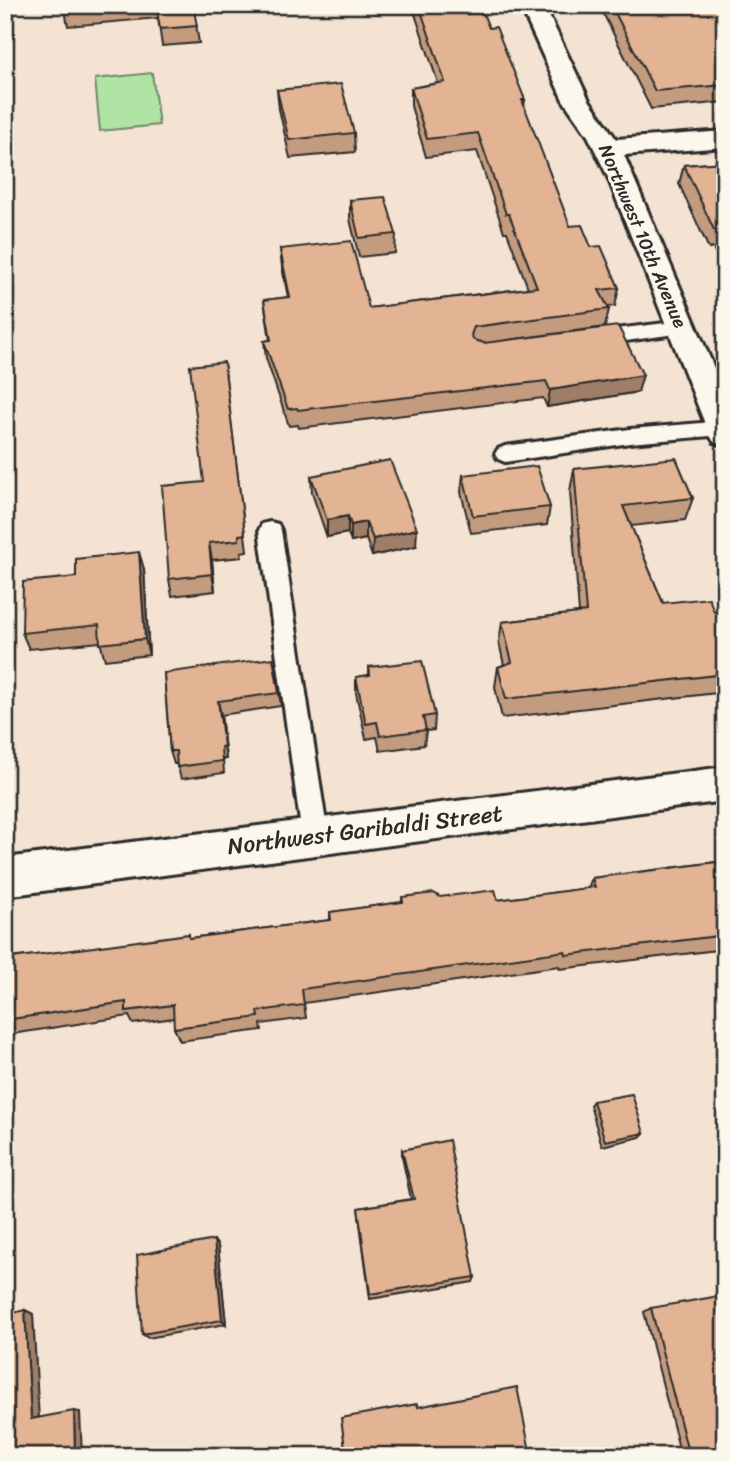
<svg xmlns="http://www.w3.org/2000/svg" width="730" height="1461" font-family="Sriracha,sans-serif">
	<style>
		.green { fill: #b0e4a5; stroke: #6e8868; stroke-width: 2 }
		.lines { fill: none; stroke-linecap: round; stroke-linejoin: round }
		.service-casing { stroke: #2b2b2b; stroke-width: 6 }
		.minor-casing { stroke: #2b2b2b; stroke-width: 6 }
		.service { fill: #fbf7ec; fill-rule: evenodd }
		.minor { fill: #fbf7ec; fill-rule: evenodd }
		.wall { fill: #c39b7f; stroke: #2b2b2b; stroke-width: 2 }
		.shaded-wall { fill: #9f7e68; stroke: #2b2b2b; stroke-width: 2 }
		.building { fill: #e3b494; stroke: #2b2b2b; stroke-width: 2 }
		.labels { text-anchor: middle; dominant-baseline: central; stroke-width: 6; stroke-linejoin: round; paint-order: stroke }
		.far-street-label { font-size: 19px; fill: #2b2b2b; stroke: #fbf7ec }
		.street-label { font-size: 23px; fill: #2b2b2b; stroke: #fbf7ec }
	</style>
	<rect width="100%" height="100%" fill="#f4e3d2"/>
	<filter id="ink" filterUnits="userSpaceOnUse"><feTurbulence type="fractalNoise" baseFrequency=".0143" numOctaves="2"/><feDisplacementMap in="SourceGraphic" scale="14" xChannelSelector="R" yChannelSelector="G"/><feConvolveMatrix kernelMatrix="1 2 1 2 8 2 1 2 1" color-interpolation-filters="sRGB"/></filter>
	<g filter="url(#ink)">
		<polygon class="green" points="152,73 159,125 100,131 95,79"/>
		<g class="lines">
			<g class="service-casing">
				<g id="service">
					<polygon points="682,321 689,322 692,327 689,332 591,346 584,344 581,339 584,334 591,332"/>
					<polygon points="725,421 725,435 722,435 630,443 505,462 498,459 495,454 498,449 505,446 630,429"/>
					<polygon points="270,522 278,524 281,530 328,836 324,844 315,848 306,844 302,836 259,530 262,524"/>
				</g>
			</g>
			<g class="minor-casing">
				<g id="minor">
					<polygon points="520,5 544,5 589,100 616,139 725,131 725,147 624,155 725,394 725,446 714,442 709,434 607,175 588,136 563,100"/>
					<polygon points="725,767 725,801 5,896 5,858"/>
				</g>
			</g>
			<use href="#service" class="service"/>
			<use href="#minor" class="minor"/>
		</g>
		<g class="wall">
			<polygon points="64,5 193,5 199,43 162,46 158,18 68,26"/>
			<polygon points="412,5 467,5 466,14 489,28 525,100 524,107 570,226 591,247 619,288 615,306 607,307 609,309 605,327 508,340 638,392 547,407 543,398 299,428 298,425 289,426 266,358 264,341 270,340 264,300 288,297 282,267 280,249 369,308 528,288 507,232 504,232 477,151 426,157 411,106 411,88 438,83"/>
			<polygon points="599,5 725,5 725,102 651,109"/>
			<polygon points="277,90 354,133 355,152 290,158 279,109"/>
			<polygon points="725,162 725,273 713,248 709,249 679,184 684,165"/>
			<polygon points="350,200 396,234 395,253 359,257 350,219"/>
			<polygon points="224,362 247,551 241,552 242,557 212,560 215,591 172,596 169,579 204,482"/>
			<polygon points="574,469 693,498 685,520 631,526 663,603 714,612 725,611 725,692 502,718 495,687 498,667 504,665 499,642 502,622 579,613 570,491"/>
			<polygon points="463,475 550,507 547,525 471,533 461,492"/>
			<polygon points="311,476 416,546 372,556 366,539 351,542 348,533 327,537 312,493"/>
			<polygon points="144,569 149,655 105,660 100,642 29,649 22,633"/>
			<polygon points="369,667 435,715 434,730 426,731 424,745 380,751 377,737 366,739 356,693 356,677 369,675"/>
			<polygon points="164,673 279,693 281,706 221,715 226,759 223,759 224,773 181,779 177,764 174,764 170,751"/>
			<polygon points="725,861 725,949 560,969 559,966 304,1003 306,1018 261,1024 262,1030 180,1041 174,1028 174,1018 133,1024 129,1016 5,1035 5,955 8,958 190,938 330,920 330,912 402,902 402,897 498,900 588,888 592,878"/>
			<polygon points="593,1101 644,1133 640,1137 602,1146 590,1105"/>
			<polygon points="402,1150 475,1277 473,1282 370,1299 358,1208 411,1199 402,1157"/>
			<polygon points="218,1246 226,1324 148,1338 142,1334"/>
			<polygon points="651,1308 725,1456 681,1456 644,1312"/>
		</g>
		<g class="shaded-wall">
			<polygon points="643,375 638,392 547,407 550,390"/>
			<polygon points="348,516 348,533 327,537 327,520"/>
			<polygon points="366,522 366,539 351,542 351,525"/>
			<polygon points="417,529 416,546 372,556 373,539"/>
			<polygon points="209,543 212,560 215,591 212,574"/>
			<polygon points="139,552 144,569 149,655 145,639"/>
			<polygon points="5,690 8,696 8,731 5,726"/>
			<polygon points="218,701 221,715 226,759 224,746"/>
			<polygon points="214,1240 218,1246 226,1324 222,1320"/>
			<polygon points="25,1310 33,1314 39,1420 31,1419"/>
			<polygon points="74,1411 80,1412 82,1456 75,1456"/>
		</g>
		<g class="building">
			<polygon points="64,5 104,5 65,9"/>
			<polygon points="156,5 193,5 197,26 160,29"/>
			<polygon points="419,5 466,5 465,14 483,13 489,28 496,27 525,100 522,100 570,226 582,225 591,247 601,246 619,288 599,290 609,309 474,327 471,335 474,340 484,343 618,326 643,375 550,390 546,381 298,410 297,408 288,409 264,341 271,340 264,300 290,297 280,249 351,241 369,308 537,287 509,214 506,214 478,133 427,139 411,88 445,82"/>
			<polygon points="611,5 725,5 725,85 655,91"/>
			<polygon points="341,84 354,133 289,140 277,90"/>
			<polygon points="725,162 725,242 719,230 714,230 684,165"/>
			<polygon points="385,197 396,234 359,238 350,200"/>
			<polygon points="224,362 245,534 239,535 239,540 209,543 212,574 169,579 162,486 204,482 190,366"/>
			<polygon points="676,458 693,498 623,506 663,603 709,598 714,612 725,611 725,674 506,699 498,667 512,662 502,622 586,612 574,469"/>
			<polygon points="390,460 417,529 373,539 366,522 351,525 348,516 327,520 311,476"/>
			<polygon points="537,466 550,507 473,516 463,475"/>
			<polygon points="139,552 145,639 100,644 99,625 22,633 23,582 76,577 76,559"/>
			<polygon points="273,658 279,693 218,701 224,746 221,747 222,761 177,767 176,751 170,751 164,673"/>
			<polygon points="422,661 435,715 423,717 426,730 380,736 377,722 366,724 356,677 370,675 369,667"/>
			<polygon points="725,861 725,935 566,955 565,951 302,989 304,1005 258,1011 259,1017 174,1028 173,1005 126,1011 126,1002 5,1020 5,959 189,934 189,938 331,920 330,912 403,902 402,897 434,893 440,897 495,890 498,900 595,887 592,878"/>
			<polygon points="632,1094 644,1133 605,1141 593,1101"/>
			<polygon points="449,1140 475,1277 370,1294 358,1208 414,1199 402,1150"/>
			<polygon points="214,1240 222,1320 142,1334 137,1255"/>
			<polygon points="725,1295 725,1456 689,1456 651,1308"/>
			<polygon points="25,1310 31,1419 74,1411 75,1456 5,1456 5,1315"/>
			<polygon points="517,1387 531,1456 346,1456 341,1418 417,1404 418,1407"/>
		</g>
	</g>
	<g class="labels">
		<g class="far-street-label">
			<text transform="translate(643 236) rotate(67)">Northwest 10th Avenue</text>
		</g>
		<g class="street-label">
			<text transform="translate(365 830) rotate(-7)">Northwest Garibaldi Street</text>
		</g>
	</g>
	<rect width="730" height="1461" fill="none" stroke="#fbf7ec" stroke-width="28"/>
	<rect x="14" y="14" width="702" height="1433" fill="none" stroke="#2b2b2b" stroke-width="2.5" filter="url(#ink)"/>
</svg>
